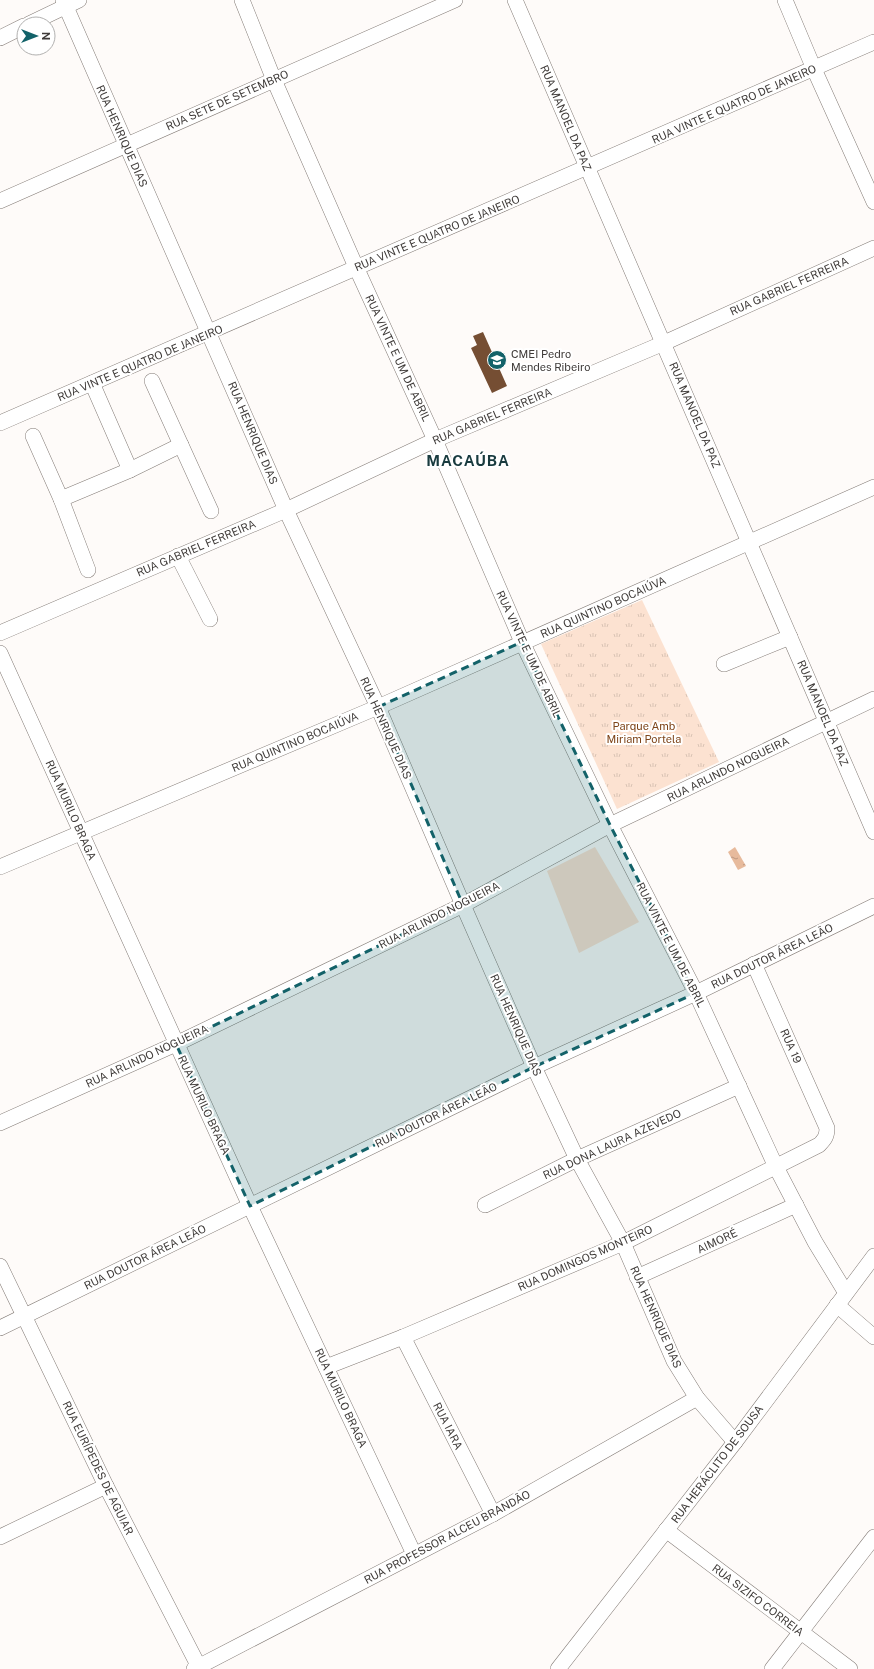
<svg xmlns="http://www.w3.org/2000/svg" width="874" height="1669" font-family="'Public Sans',sans-serif">
	<style>
		.grass { fill: #fce2d1 }
		.park { fill: url(#park-tufts) }
		.water { fill: url(#water-ripples) }
		.building { fill: #754e33 }
		.lines { fill: none; stroke-linecap: round; stroke-linejoin: round }
		.minor-casing { stroke: #847c77; stroke-width: 16 }
		.minor { stroke: #fff; stroke-width: 15 }
		.marked { fill: #136269; fill-opacity: 0.2; stroke: #136269; stroke-width: 3; stroke-dasharray: 8 5; stroke-linejoin: round }
		.labels { text-anchor: middle; dominant-baseline: central; stroke-width: 4; stroke-linejoin: round; paint-order: stroke }
		.street-label { font-size: 11px; fill: #3f3b39; stroke: #fff }
		.poi-label { font-size: 11px; fill: #3f3b39; stroke: #fff; text-anchor: start }
		.park-label { font-size: 11px; fill: #7e451a; stroke: #fff }
		.district-label { font-size: 15px; font-weight: bold; letter-spacing: 1px; fill: #193b3f; stroke: #fff }
	</style>
	<defs>
		<pattern id="park-tufts" width="24" height="20" patternUnits="userSpaceOnUse"><rect width="24" height="20" fill="#fce2d1"/><path d="M3 7l-1-3M5 7V3M7 7l1-3M15 17l-1-3M17 17v-4M19 17l1-3" fill="none" stroke="#d9c3b4"/></pattern>
		<pattern id="water-ripples" width="26" height="14" patternUnits="userSpaceOnUse"><rect width="26" height="14" fill="#e7ba9c"/><path d="M2 4q2-2 4 0t4 0M15 11q2-2 4 0t4 0" fill="none" stroke="#bd9880"/></pattern>
	</defs>
	<rect width="100%" height="100%" fill="#fefbf9"/>
	<polygon class="grass" points="595,847 639,922 579,953 547,871"/>
	<polygon class="park" points="642,600 719,762 617,809 541,644"/>
	<polygon class="water" points="735,847 746,866 738,870 728,852"/>
	<polygon class="building" points="483,332 507,386 492,393 471,348 477,345 473,336"/>
	<g class="lines">
		<g class="minor-casing">
			<g id="minor">
				<polyline points="63,0 286,510 378,707 463,905 534,1067 577,1159 623,1243 674,1361 697,1398 735,1442"/>
				<polyline points="242,0 274,80 356,267 435,440 522,642 610,825 696,993 776,1167 815,1242 846,1293"/>
				<polyline points="515,0 874,832"/>
				<polyline points="785,0 814,69 874,202"/>
				<polyline points="29,24 79,0"/>
				<polyline points="0,38 24,26"/>
				<polyline points="0,201 455,0"/>
				<polyline points="152,381 181,445"/>
				<polyline points="0,423 874,42"/>
				<polyline points="33,436 61,499 88,570"/>
				<polyline points="130,470 181,445 211,511"/>
				<polyline points="61,499 130,470 92,383"/>
				<polyline points="178,556 210,619"/>
				<polyline points="0,633 286,510 435,440 664,343 874,248"/>
				<polyline points="0,653 250,1206 414,1554"/>
				<polyline points="724,664 790,637"/>
				<polyline points="0,867 378,707 874,487"/>
				<polyline points="0,1123 176,1044 463,905 610,825 874,699"/>
				<polyline points="485,1205 577,1159 739,1086"/>
				<polyline points="0,1266 106,1486 200,1669"/>
				<polyline points="637,1277 796,1205"/>
				<polyline points="837,1305 874,1337"/>
				<polyline points="0,1328 534,1067 696,993 874,906"/>
				<polyline points="403,1337 493,1514"/>
				<path d="M 326,1367 L 403,1337 L 623,1243 L 819,1145 C 825,1139 827,1136 827,1128 L 754,964"/>
				<polyline points="666,1530 850,1669"/>
				<polyline points="0,1537 106,1486"/>
				<polyline points="194,1669 493,1514 697,1398"/>
				<polyline points="558,1669 735,1442 874,1256"/>
				<polyline points="772,1669 874,1537"/>
			</g>
		</g>
		<use href="#minor" class="minor"/>
	</g>
	<path class="marked" d="M 522,642 L 610,825 L 696,993 L 534,1067 L 250,1206 L 176,1044 L 463,905 L 378,707 Z"/>
	<defs>
		<g id="school-disc" transform="scale(1)"><circle r="9.5" fill="#136269" stroke="#fff"/><path d="M0-5L7-2L0 1L-7-2ZM-4 1L0 2.5L4 1V4Q0 6-4 4Z" fill="#fff"/></g>
	</defs>
	<g fill-rule="evenodd">
		<use href="#school-disc" x="497" y="360"/>
	</g>
	<g class="labels">
		<g class="street-label">
			<text transform="translate(227 100) rotate(-24)">RUA SETE DE SETEMBRO</text>
			<text transform="translate(734 104) rotate(-24)">RUA VINTE E QUATRO DE JANEIRO</text>
			<text transform="translate(566 118) rotate(67)">RUA MANOEL DA PAZ</text>
			<text transform="translate(122 136) rotate(66)">RUA HENRIQUE DIAS</text>
			<text transform="translate(437 233) rotate(-23)">RUA VINTE E QUATRO DE JANEIRO</text>
			<text transform="translate(789 286) rotate(-24)">RUA GABRIEL FERREIRA</text>
			<text transform="translate(398 358) rotate(65)">RUA VINTE E UM DE ABRIL</text>
			<text transform="translate(140 363) rotate(-23)">RUA VINTE E QUATRO DE JANEIRO</text>
			<text transform="translate(695 415) rotate(67)">RUA MANOEL DA PAZ</text>
			<text transform="translate(492 416) rotate(-23)">RUA GABRIEL FERREIRA</text>
			<text transform="translate(253 433) rotate(67)">RUA HENRIQUE DIAS</text>
			<text transform="translate(196 548) rotate(-23)">RUA GABRIEL FERREIRA</text>
			<text transform="translate(603 607) rotate(-24)">RUA QUINTINO BOCAIÚVA</text>
			<text transform="translate(529 654) rotate(65)">RUA VINTE E UM DE ABRIL</text>
			<text transform="translate(823 713) rotate(67)">RUA MANOEL DA PAZ</text>
			<text transform="translate(386 728) rotate(66)">RUA HENRIQUE DIAS</text>
			<text transform="translate(295 742) rotate(-23)">RUA QUINTINO BOCAIÚVA</text>
			<text transform="translate(728 769) rotate(-26)">RUA ARLINDO NOGUEIRA</text>
			<text transform="translate(71 810) rotate(66)">RUA MURILO BRAGA</text>
			<text transform="translate(439 915) rotate(-27)">RUA ARLINDO NOGUEIRA</text>
			<text transform="translate(671 945) rotate(63)">RUA VINTE E UM DE ABRIL</text>
			<text transform="translate(772 956) rotate(-26)">RUA DOUTOR ÁREA LEÃO</text>
			<text transform="translate(516 1025) rotate(66)">RUA HENRIQUE DIAS</text>
			<text transform="translate(791 1046) rotate(66)">RUA 19</text>
			<text transform="translate(147 1056) rotate(-25)">RUA ARLINDO NOGUEIRA</text>
			<text transform="translate(204 1105) rotate(65)">RUA MURILO BRAGA</text>
			<text transform="translate(436 1115) rotate(-26)">RUA DOUTOR ÁREA LEÃO</text>
			<text transform="translate(612 1144) rotate(-25)">RUA DONA LAURA AZEVEDO</text>
			<text transform="translate(717 1241) rotate(-25)">AIMORÉ</text>
			<text transform="translate(145 1257) rotate(-26)">RUA DOUTOR ÁREA LEÃO</text>
			<text transform="translate(585 1258) rotate(-24)">RUA DOMINGOS MONTEIRO</text>
			<text transform="translate(656 1317) rotate(66)">RUA HENRIQUE DIAS</text>
			<text transform="translate(341 1398) rotate(65)">RUA MURILO BRAGA</text>
			<text transform="translate(448 1426) rotate(63)">RUA IARA</text>
			<text transform="translate(717 1464) rotate(-53)">RUA HERÁCLITO DE SOUSA</text>
			<text transform="translate(98 1468) rotate(64)">RUA EURÍPEDES DE AGUIAR</text>
			<text transform="translate(447 1537) rotate(-28)">RUA PROFESSOR ALCEU BRANDÃO</text>
			<text transform="translate(758 1600) rotate(37)">RUA SIZIFO CORREIA</text>
		</g>
		<g class="poi-label">
			<text x="511" y="354">CMEI Pedro<tspan x="511" dy="13">Mendes Ribeiro</tspan></text>
		</g>
		<g class="park-label">
			<text x="644" y="726">Parque Amb<tspan x="644" dy="13">Miriam Portela</tspan></text>
		</g>
		<g class="district-label">
			<text x="468" y="460">MACAÚBA</text>
		</g>
	</g>
	<g transform="translate(36 36) rotate(90)"><circle r="19" fill="#ffffff" stroke="#b2b1b0"/>
	<path d="M0-3L7 15L0 10L-7 15Z" fill="#136269"/>
	<text y="-6" font-size="11" font-weight="bold" text-anchor="middle" fill="#3f3b39">N</text>
	</g>
</svg>
